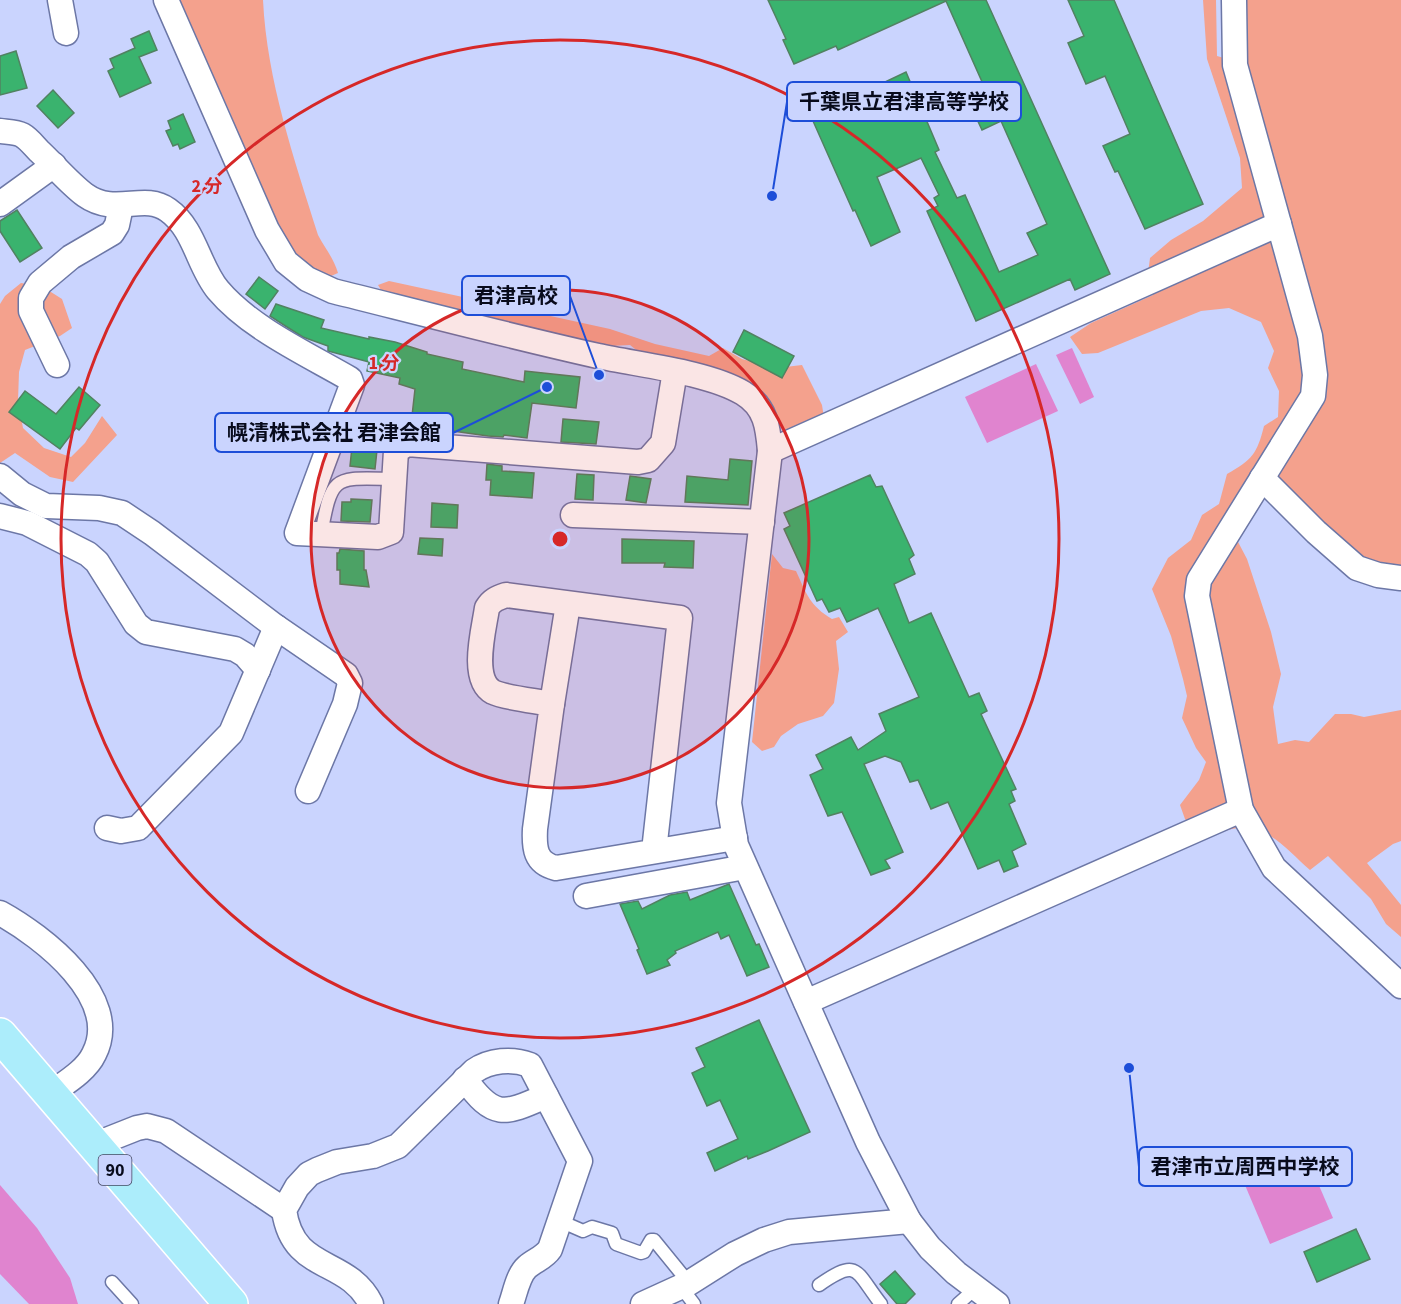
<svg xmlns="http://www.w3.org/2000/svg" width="1401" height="1304" font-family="'Source Sans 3','Noto Sans JP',sans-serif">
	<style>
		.green { fill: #f4a18d }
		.water { fill: #e084cf }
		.building { fill: #3ab36e; stroke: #518261; stroke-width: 1.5 }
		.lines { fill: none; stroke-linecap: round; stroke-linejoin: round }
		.service-casing { stroke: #6c77a6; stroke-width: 15 }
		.minor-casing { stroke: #6c77a6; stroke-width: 27 }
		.primary-casing { stroke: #fff; stroke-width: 36 }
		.service { stroke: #fff; stroke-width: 12 }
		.minor { stroke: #fff; stroke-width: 24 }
		.primary { stroke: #acedfb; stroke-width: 33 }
		.ring { fill: none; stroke: #d62828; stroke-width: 3 }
		.labels { text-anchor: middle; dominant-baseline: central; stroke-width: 4.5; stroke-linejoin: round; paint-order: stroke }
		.shield { fill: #cad4fe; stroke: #424760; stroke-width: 1.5 }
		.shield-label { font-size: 18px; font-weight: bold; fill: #080b1c }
		.centre { fill: #d62828; stroke: #cad4fe; stroke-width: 3 }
		.ring-label { font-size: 18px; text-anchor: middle; font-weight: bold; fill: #d62828; stroke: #cad4fe; stroke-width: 4.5; stroke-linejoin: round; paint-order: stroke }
		.leader { fill: none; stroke: #1d4ed8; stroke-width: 2 }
		.callout-dot { fill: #1d4ed8; stroke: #cad4fe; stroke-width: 2 }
		.callout { fill: #cad4fe; stroke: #1d4ed8; stroke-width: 2 }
		.callout-label { font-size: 21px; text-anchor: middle; font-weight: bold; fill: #080b1c }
	</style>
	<rect width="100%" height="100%" fill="#cad4fe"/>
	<g class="green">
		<path d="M 176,0 L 263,0 C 267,81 294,158 318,235 C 325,248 334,259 338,273 L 322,280 L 298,259 L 275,223 L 249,167 L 230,112 Z"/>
		<path d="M 1203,0 L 1216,0 L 1217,56 L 1231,60 L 1240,0 L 1401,0 L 1401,571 L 1347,553 L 1275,479 L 1259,501 L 1246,528 L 1237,540 L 1247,559 L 1271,632 L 1281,674 L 1273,707 L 1278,744 L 1295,740 L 1309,742 L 1335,714 L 1351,714 L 1364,717 L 1401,710 L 1401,841 L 1393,844 L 1367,863 L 1401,905 L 1401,937 L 1386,924 L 1371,899 L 1328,856 L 1310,870 C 1287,850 1266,821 1232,829 C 1221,831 1211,838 1201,841 L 1185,819 L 1180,805 L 1199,780 L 1206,762 L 1196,748 L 1182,718 L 1187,696 L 1183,679 L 1171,636 L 1152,589 L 1168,558 L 1191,540 L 1202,515 L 1219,504 L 1227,474 C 1252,460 1257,454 1264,426 L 1278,417 L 1279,391 L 1268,368 L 1274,351 L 1261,322 L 1229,308 L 1201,311 L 1098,353 L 1082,354 L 1070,337 L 1091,323 L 1153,295 L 1147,281 L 1150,258 L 1171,240 L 1203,221 L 1242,188 L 1240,158 L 1207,59 Z"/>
		<polygon points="389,281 610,329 655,344 709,356 723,348 742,359 777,368 802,365 822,405 824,418 785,433 766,398 645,357 630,345 610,346 384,295 378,285"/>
		<polygon points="21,283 43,287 62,299 72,328 60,336 25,350 19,372 18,401 23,428 44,448 71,457 85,443 102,416 117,435 73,482 50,477 15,453 0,463 0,304 5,296"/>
		<path d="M 772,554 L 783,568 L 796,571 C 806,593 810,606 832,619 L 839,617 L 848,632 L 836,641 L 839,669 L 834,703 L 823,716 L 798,724 L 781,736 L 774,747 L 762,751 L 752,742 Z"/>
	</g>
	<g class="water">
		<polygon points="1072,348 1094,397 1080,404 1056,355"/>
		<polygon points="1036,364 1058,411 987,443 965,397"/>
		<polygon points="1302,1146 1333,1218 1270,1244 1239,1171"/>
		<polygon points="0,1185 37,1228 70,1278 78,1304 29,1304 0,1274"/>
	</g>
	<g class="building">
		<polygon points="768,0 986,0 1110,274 1075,290 1070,279 976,321 927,211 938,206 934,198 939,195 921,158 877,177 900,232 871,246 855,210 853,211 809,112 841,98 843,102 906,72 939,150 935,152 957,198 965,195 999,272 1038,255 1027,233 1047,224 1001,121 982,130 969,102 987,93 946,1 838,50 836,46 794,64 783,40 786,39"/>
		<polygon points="1068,0 1114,0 1203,204 1145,229 1118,171 1115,172 1103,146 1130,134 1105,76 1086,84 1068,43 1084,36"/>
		<polygon points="149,31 157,50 139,57 151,83 120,97 108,71 114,68 110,59 135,48 131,39"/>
		<polygon points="16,51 27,88 0,95 0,56"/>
		<polygon points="53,90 74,113 58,128 37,106"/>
		<polygon points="183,114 195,142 180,149 178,144 173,146 166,131 171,129 168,121"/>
		<polygon points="17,210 42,248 20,262 0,231 0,221"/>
		<polygon points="259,277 278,291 265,309 246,294"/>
		<polygon points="276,304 324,320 321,328 369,339 369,337 395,342 427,352 427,354 463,362 462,369 524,382 525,371 580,377 576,408 532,403 527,438 504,435 503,437 488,436 411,425 415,389 399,384 400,378 367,371 369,362 328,351 328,346 303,337 287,327 270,316"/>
		<polygon points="744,330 794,356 782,378 733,352"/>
		<polygon points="79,387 100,405 79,430 76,428 60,449 9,412 25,391 56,414"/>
		<polygon points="563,419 599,422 596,444 561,442"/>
		<polygon points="354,428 379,431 375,469 350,466"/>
		<polygon points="730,459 752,461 748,505 685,502 687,476 728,480"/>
		<polygon points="487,464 502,466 502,471 534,473 532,498 490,495 491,480 486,480"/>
		<polygon points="577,474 594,475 593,500 575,499"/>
		<polygon points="870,475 876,487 882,486 914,555 909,559 915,574 894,584 909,623 931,613 969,697 979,693 987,711 981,714 1016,789 1011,791 1015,801 1009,804 1026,844 1012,851 1018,866 1004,872 999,860 978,869 948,802 931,809 918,780 910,782 901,762 885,756 864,764 903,852 885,860 890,868 871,875 842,812 828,816 810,775 823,769 816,755 851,737 858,750 886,731 879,714 919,697 878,608 847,622 840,608 829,612 822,599 817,601 784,529 790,526 784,513"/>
		<polygon points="630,476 651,479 646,503 626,500"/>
		<polygon points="351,499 372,500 370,522 341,521 342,502 351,502"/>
		<polygon points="432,503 458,505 457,528 431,527"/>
		<polygon points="420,538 443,539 442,556 418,554"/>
		<polygon points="622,539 694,541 693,568 664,567 665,563 622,563"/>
		<polygon points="340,549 364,551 364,570 366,570 369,587 340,584 340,570 337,570 337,553 339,553"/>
		<polygon points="729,884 756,945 759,944 769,967 747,976 729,935 721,939 718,932 675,951 676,953 667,960 670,965 647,974 637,950 639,949 620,904 638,901 642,909 670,895 687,892 690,900"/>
		<polygon points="759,1020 810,1132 768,1151 748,1159 747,1156 715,1171 707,1153 738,1139 720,1100 707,1106 692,1073 705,1067 696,1048"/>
		<polygon points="1356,1229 1370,1259 1317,1282 1304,1252"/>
		<polygon points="895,1271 915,1294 905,1304 897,1304 880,1284"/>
	</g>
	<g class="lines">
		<g class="service-casing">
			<g id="service">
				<path d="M 321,535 C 332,473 334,478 394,479"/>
				<polyline points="560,1221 583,1231 592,1227 612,1233 616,1244 641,1253 644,1252 651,1240 654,1240 689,1283"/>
				<polyline points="112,1282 132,1304"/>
				<path d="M 819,1285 C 859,1257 855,1271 881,1304"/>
				<polyline points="681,1287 694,1304"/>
				<polyline points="958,1304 976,1288"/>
			</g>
		</g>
		<g class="minor-casing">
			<g id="minor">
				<polyline points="60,0 66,33"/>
				<path d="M 166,0 L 267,230 L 286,262 L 307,279 L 333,291 C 421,313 509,336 598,356 C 639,365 708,372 743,393 C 766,407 768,427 770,451 L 729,803 L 736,845 L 868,1142 L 909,1221 L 930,1248 L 956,1273 L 997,1304"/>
				<polyline points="1234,0 1235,65 1310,336 1315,375 1313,396 1199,580 1197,596 1241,810 1274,868 1401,986"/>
				<path d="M 0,131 C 7,132 16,132 22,135 C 29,139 34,146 39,151 C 54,165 69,183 85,195 C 116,217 143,192 168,210 C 195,229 198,266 218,290 C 250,328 307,354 350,379 L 352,385 L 297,533 L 378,537 L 391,532 L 396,451 L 407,444 L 638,462 L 648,460 L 663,443 L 675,371"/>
				<polyline points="0,204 54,165"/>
				<polyline points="57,365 31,311 31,298 40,283 71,257 112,233 117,225 121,206"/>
				<polyline points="770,451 1279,224"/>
				<polyline points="0,476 22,494 46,506 99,508 122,513 152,533 276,627 346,675 350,683 345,704 308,791"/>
				<polyline points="1262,478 1316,532 1357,568 1378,575 1401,578"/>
				<polyline points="573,515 762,522"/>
				<polyline points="0,516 27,523 88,554 97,562 136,624 146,632 235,649 245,655 258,670"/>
				<polyline points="552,704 568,604"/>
				<polyline points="107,828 121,831 138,828 231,733 276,627"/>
				<path d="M 654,851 L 680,618 L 506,595 C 497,598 492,600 487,608 C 484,629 470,679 493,692 C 505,698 538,701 552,704 L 535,829 C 534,848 535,863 556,868 L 735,838"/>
				<polyline points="586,896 745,867"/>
				<path d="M 0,913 C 42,936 123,998 94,1054 C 86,1071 65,1083 50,1094"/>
				<polyline points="806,1002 1241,810"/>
				<path d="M 465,1079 C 494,1120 505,1114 546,1096"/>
				<polyline points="94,1145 137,1128 147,1126 166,1131 284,1210"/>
				<path d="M 371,1304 C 347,1256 293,1274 284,1210 L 297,1187 L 309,1174 L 317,1170 L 337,1162 L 373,1156 L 398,1146 L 474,1071 C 490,1060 512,1058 530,1065 L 580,1161 L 550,1249 C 544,1258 535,1260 527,1267 C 518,1275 515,1293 511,1304"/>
				<polyline points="643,1304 689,1283 735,1254 764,1240 789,1232 909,1221"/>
			</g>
		</g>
		<g class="primary-casing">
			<polyline id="primary" points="0,1035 231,1304"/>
		</g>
		<use href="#service" class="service"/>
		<use href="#minor" class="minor"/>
		<use href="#primary" class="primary"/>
	</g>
	<circle cx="560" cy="539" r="249" fill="#d62828" fill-opacity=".12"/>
	<g class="ring">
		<circle cx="560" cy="539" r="249"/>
		<circle cx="560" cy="539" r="499"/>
	</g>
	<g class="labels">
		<rect class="shield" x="98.5" y="1155" width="33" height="30" rx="4.5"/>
		<g class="shield-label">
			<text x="115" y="1170">90</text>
		</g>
	</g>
	<circle cx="560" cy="539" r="9" class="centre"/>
	<g class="ring-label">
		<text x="207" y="192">2 分</text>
		<text x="384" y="369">1 分</text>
	</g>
	<path class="leader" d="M772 196L787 102M599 375L570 296M547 387L453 433M1129 1068L1139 1167"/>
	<g class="callout-dot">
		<circle cx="772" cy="196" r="6"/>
		<circle cx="599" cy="375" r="6"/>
		<circle cx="547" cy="387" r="6"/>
		<circle cx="1129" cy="1068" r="6"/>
	</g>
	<g class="callout">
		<rect x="787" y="82" width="234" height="39" rx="6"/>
		<rect x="462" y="276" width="108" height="39" rx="6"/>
		<rect x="215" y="413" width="238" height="39" rx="6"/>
		<rect x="1139" y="1147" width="213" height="39" rx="6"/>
	</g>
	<g class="callout-label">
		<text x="904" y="109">千葉県立君津高等学校</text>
		<text x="516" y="303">君津高校</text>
		<text x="334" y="440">幌清株式会社 君津会館</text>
		<text x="1245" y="1174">君津市立周西中学校</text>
	</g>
</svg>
